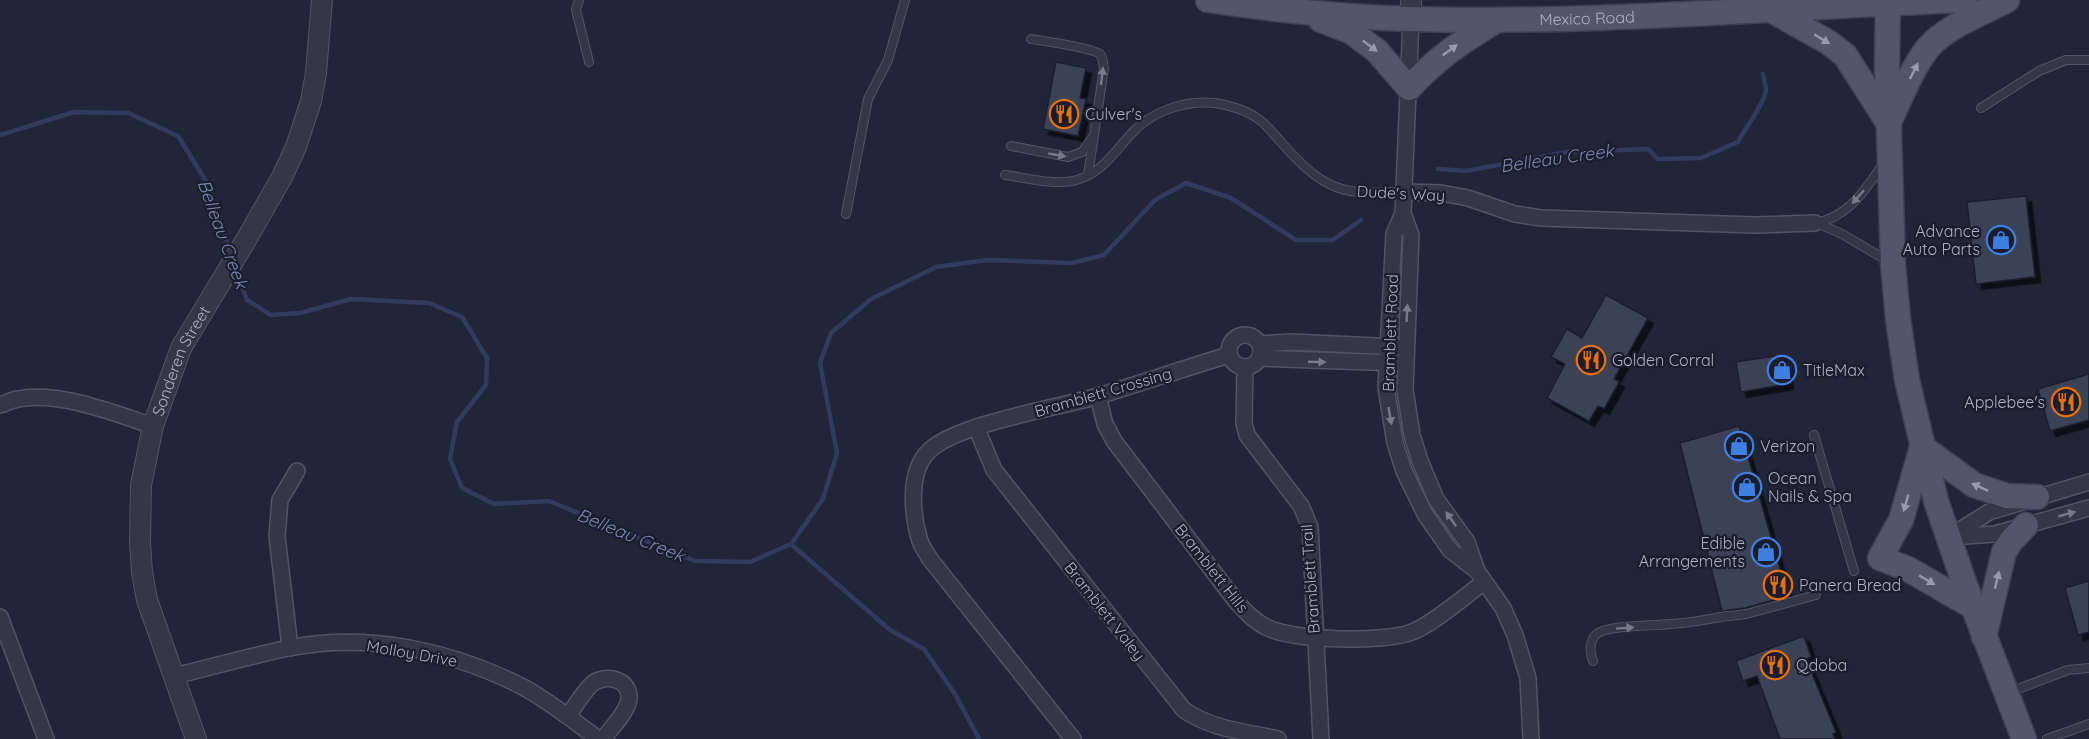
<svg xmlns="http://www.w3.org/2000/svg" width="2089" height="739" font-family="Quicksand,sans-serif">
	<style>
		.lines { fill: none; stroke-linecap: round; stroke-linejoin: round }
		.stream { stroke: #313b5c; stroke-width: 4.5 }
		.building { fill: #3b4357; stroke: #1b1f2e; stroke-width: 1.5; filter: url(#shadow) }
		.service-casing { stroke: #515565; stroke-width: 10 }
		.minor-casing { stroke: #515565; stroke-width: 18 }
		.tertiary-casing { stroke: #515565; stroke-width: 22 }
		.primary-casing { stroke: #3d4151; stroke-width: 27 }
		.service { stroke: #333848; stroke-width: 8 }
		.minor { stroke: #333848; stroke-width: 15 }
		.tertiary { stroke: #333848; stroke-width: 20 }
		.primary { stroke: #515668; stroke-width: 24 }
		.oneway { fill: #969bad }
		.oneway2 { fill: #767b8c }
		.labels { text-anchor: middle; dominant-baseline: central; stroke-width: 4.5; stroke-linejoin: round; paint-order: stroke }
		.street-label { font-size: 16px; fill: #adb2c4; stroke: #191d2c }
		.poi-label { font-size: 16px; fill: #adb2c4; stroke: #191d2c; text-anchor: start }
		.water-label { font-size: 18px; font-style: italic; fill: #7c8ab2; stroke: #191d2c }
	</style>
	<defs>
		<filter id="shadow"><feDropShadow dx="5.5" dy="5.5" stdDeviation="0" flood-color="#0009"/></filter>
	</defs>
	<rect width="100%" height="100%" fill="#202637"/>
	<g class="lines">
		<g class="stream">
			<polyline points="0,135 74,112 128,113 178,136 206,181 231,253"/>
			<path d="M 1438,169 L 1466,171 L 1567,152 L 1648,149 L 1658,159 L 1701,158 L 1738,142 C 1744,129 1766,102 1766,89 C 1765,84 1764,79 1763,74"/>
			<polyline points="236,270 247,300 271,315 300,313 351,299 429,303 462,317 487,358 486,385 457,422 450,459 462,488 494,504 549,501 695,561 750,562 791,544 823,499 837,453 820,363 831,333 871,299 936,267 987,260 1072,263 1104,255 1155,200 1186,183 1231,198 1296,240 1333,240 1361,220"/>
			<polyline points="791,544 890,630 924,649 955,694 979,739"/>
		</g>
	</g>
	<g class="building">
		<polygon points="1056,62 1086,68 1080,98 1086,99 1078,136 1043,129"/>
		<polygon points="2026,196 2035,277 1976,284 1967,202"/>
		<polygon points="1606,295 1648,318 1614,379 1619,382 1604,409 1598,406 1589,421 1547,398 1565,364 1551,357 1567,329 1582,338"/>
		<polygon points="1775,356 1776,361 1784,359 1788,384 1741,392 1736,362"/>
		<polygon points="2089,374 2089,420 2050,431 2038,389"/>
		<polygon points="1739,426 1788,596 1745,608 1722,611 1680,443"/>
		<polygon points="2089,581 2089,632 2078,635 2065,588"/>
		<polygon points="1804,636 1811,657 1806,659 1836,732 1833,734 1835,739 1780,739 1757,676 1743,681 1736,661"/>
	</g>
	<g class="lines">
		<g class="service-casing">
			<g id="service">
				<polyline points="579,0 576,10 589,62"/>
				<path d="M 1031,39 C 1044,41 1092,48 1100,54 C 1103,58 1103,64 1104,68 L 1088,175"/>
				<polyline points="1981,108 2039,71 2066,60 2089,60"/>
				<polyline points="1011,146 1068,157 1082,152 1093,137"/>
				<path d="M 1005,175 C 1028,178 1054,186 1077,180 C 1102,173 1115,151 1132,133 C 1152,111 1185,100 1215,103 C 1230,105 1249,111 1261,121 C 1268,126 1274,135 1280,141 C 1295,158 1314,179 1336,187 C 1356,195 1382,192 1404,192"/>
				<polyline points="846,214 868,99 888,60 905,0"/>
				<path d="M 1815,223 C 1849,217 1865,190 1883,164"/>
				<polyline points="1817,223 1842,234 1888,261"/>
				<polyline points="1814,435 1854,571"/>
				<polyline points="1729,616 1746,614 1816,595"/>
				<path d="M 1593,661 C 1589,651 1589,637 1600,632 C 1614,625 1654,626 1671,624 C 1690,623 1708,619 1727,616"/>
				<polyline points="2010,692 2068,670 2089,668"/>
				<polyline points="2047,739 2089,724"/>
			</g>
		</g>
		<g class="minor-casing">
			<g id="minor">
				<polyline points="1411,19 1403,213 1394,234 1386,388 1395,443 1404,471 1425,514 1450,550 1477,571"/>
				<polyline points="1404,192 1441,193 1468,198 1515,214 1541,218 1755,225 1815,223"/>
				<polyline points="1403,213 1411,235 1405,390 1412,435 1420,461 1436,499 1467,542 1477,571 1503,608 1515,635 1528,678 1531,739"/>
				<circle cx="1245" cy="351" r="16"/>
				<polyline points="1260,344 1292,342 1397,347"/>
				<polyline points="1259,358 1397,363"/>
				<polyline points="1245,367 1244,423 1247,435 1301,506 1310,527 1321,739"/>
				<path d="M 1098,396 L 1105,424 L 1114,441 L 1235,600 C 1245,611 1254,621 1266,627 C 1293,641 1385,643 1412,632 C 1433,624 1465,596 1484,582"/>
				<path d="M 0,405 C 6,403 12,400 18,399 C 59,391 114,413 153,426"/>
				<path d="M 976,427 L 994,470 L 1184,710 C 1211,729 1246,732 1278,739"/>
				<polyline points="1949,537 1989,512 2089,482"/>
				<polyline points="1951,537 1995,534 2089,508"/>
				<polyline points="0,617 46,739"/>
				<polyline points="290,648 277,536 280,500 297,471"/>
				<path d="M 174,676 C 212,667 250,656 289,648 C 367,632 453,651 523,687 C 549,701 574,721 598,739"/>
				<path d="M 568,716 C 575,706 582,694 591,685 C 603,673 631,678 629,699 C 627,713 611,728 603,739"/>
				<path d="M 1073,739 L 930,559 C 926,552 921,546 919,538 C 912,513 908,471 929,451 C 956,424 1057,408 1098,396 C 1142,383 1185,368 1229,355"/>
			</g>
		</g>
		<g class="tertiary-casing">
			<g id="tertiary">
				<polyline points="1411,19 1411,0"/>
				<path id="s1" d="M 196,739 L 147,600 L 142,572 L 140,542 L 141,485 L 153,426 L 181,348 L 246,240 L 282,177 L 296,147 L 311,101 L 316,73 L 322,0"/>
			</g>
		</g>
		<g class="primary-casing">
			<g id="primary">
				<path id="s2" d="M 1208,0 C 1275,10 1343,17 1411,19 C 1596,24 1781,7 1965,0"/>
				<polyline points="1888,0 1887,66 1893,264 1898,319 1907,380 1936,501 1965,585 2024,739"/>
				<polyline points="1771,10 1828,42 1845,55 1887,121"/>
				<path d="M 1321,20 L 1352,32 L 1377,51 L 1409,88 C 1438,57 1461,42 1497,20"/>
				<path d="M 1891,118 C 1902,95 1912,68 1928,48 C 1945,27 1983,13 2007,0"/>
				<polyline points="1922,447 1901,520 1880,558 1908,569 1972,606"/>
				<polyline points="1922,447 1974,485 2007,496 2037,497"/>
				<polyline points="1984,637 2004,552 2011,541 2026,525"/>
			</g>
		</g>
		<use href="#service" class="service"/>
		<use href="#minor" class="minor"/>
		<use href="#tertiary" class="tertiary"/>
		<use href="#primary" class="primary"/>
	</g>
	<defs><path id="oneway-solid" d="M-6-.8H1V-3.2L6.5 0L1 3.2V.8H-6Z" transform="scale(1.5)"/></defs>
	<g class="oneway">
		<use href="#oneway-solid" transform="translate(1822 39) rotate(31)"/>
		<use href="#oneway-solid" transform="translate(1370 46) rotate(37)"/>
		<use href="#oneway-solid" transform="translate(1450 50) rotate(-36)"/>
		<use href="#oneway-solid" transform="translate(1914 71) rotate(-63)"/>
		<use href="#oneway-solid" transform="translate(1980 487) rotate(-155)"/>
		<use href="#oneway-solid" transform="translate(1906 503) rotate(106)"/>
		<use href="#oneway-solid" transform="translate(1927 580) rotate(30)"/>
		<use href="#oneway-solid" transform="translate(1997 580) rotate(-76)"/>
	</g>
	<g class="oneway2">
		<use href="#oneway-solid" transform="translate(1102 76) rotate(-83)"/>
		<use href="#oneway-solid" transform="translate(1057 155) rotate(10)"/>
		<use href="#oneway-solid" transform="translate(1858 197) rotate(131)"/>
		<use href="#oneway-solid" transform="translate(1407 313) rotate(-87)"/>
		<use href="#oneway-solid" transform="translate(1317 362) rotate(2)"/>
		<use href="#oneway-solid" transform="translate(1390 416) rotate(80)"/>
		<use href="#oneway-solid" transform="translate(2067 514) rotate(-15)"/>
		<use href="#oneway-solid" transform="translate(1451 519) rotate(-125)"/>
		<use href="#oneway-solid" transform="translate(1625 628) rotate(-4)"/>
	</g>
	<defs>
		<g id="restaurant-ring" transform="scale(1.5)"><circle r="9.5" fill="#191d2c" stroke="#e8710a" stroke-width="1.5"/><path d="M-5-6h1v4h1v-4h1v4h1v-4h1v5L-1.5 .5V6h-2V.5L-5-1ZM5-6V6H3V1.5H1.5Q1.5-4 5-6Z" fill="#e8710a"/></g>
		<g id="shop-ring" transform="scale(1.5)"><circle r="9.5" fill="#191d2c" stroke="#3f7fe0" stroke-width="1.5"/><path d="M-5-2.5h2.3a2.7 3.5 0 0 1 5.4 0H5L5.5 6h-11ZM-1.5-2.5h3a1.5 2.3 0 0 0-3 0Z" fill="#3f7fe0"/></g>
	</defs>
	<g fill-rule="evenodd">
		<use href="#restaurant-ring" x="1064" y="114"/>
		<use href="#shop-ring" x="2001" y="240"/>
		<use href="#restaurant-ring" x="1591" y="360"/>
		<use href="#shop-ring" x="1782" y="370"/>
		<use href="#restaurant-ring" x="2066" y="402"/>
		<use href="#shop-ring" x="1739" y="446"/>
		<use href="#shop-ring" x="1747" y="487"/>
		<use href="#shop-ring" x="1766" y="552"/>
		<use href="#restaurant-ring" x="1778" y="585"/>
		<use href="#restaurant-ring" x="1775" y="665"/>
	</g>
	<g class="labels">
		<g class="street-label">
			<text stroke="none"><textPath href="#s2" startOffset="380">Mexico Road</textPath></text>
			<text transform="translate(1401 193) rotate(3)">Dude's Way</text>
			<text transform="translate(1390 333) rotate(-88)">Bramblett Road</text>
			<text stroke="none"><textPath href="#s1" startOffset="394">Sonderen Street</textPath></text>
			<text transform="translate(1103 392) rotate(-16)">Bramblett Crossing</text>
			<text transform="translate(1212 568) rotate(52)">Bramblett Hills</text>
			<text transform="translate(1310 579) rotate(-94)">Bramblett Trail</text>
			<text transform="translate(1105 611) rotate(52)">Bramblett Valey</text>
			<text transform="translate(412 653) rotate(10)">Molloy Drive</text>
		</g>
		<g class="poi-label">
			<text x="1085" y="114">Culver's</text>
			<text x="1980" y="231" text-anchor="end">Advance<tspan x="1980" dy="18">Auto Parts</tspan></text>
			<text x="1612" y="360">Golden Corral</text>
			<text x="1803" y="370">TitleMax</text>
			<text x="2045" y="402" text-anchor="end">Applebee's</text>
			<text x="1760" y="446">Verizon</text>
			<text x="1768" y="478">Ocean<tspan x="1768" dy="18">Nails &amp; Spa</tspan></text>
			<text x="1745" y="543" text-anchor="end">Edible<tspan x="1745" dy="18">Arrangements</tspan></text>
			<text x="1799" y="585">Panera Bread</text>
			<text x="1796" y="665">Qdoba</text>
		</g>
		<g class="water-label">
			<text transform="translate(1557 158) rotate(-8)">Belleau Creek</text>
			<text transform="translate(223 234) rotate(70)">Belleau Creek</text>
			<text transform="translate(631 535) rotate(22)">Belleau Creek</text>
		</g>
	</g>
</svg>
